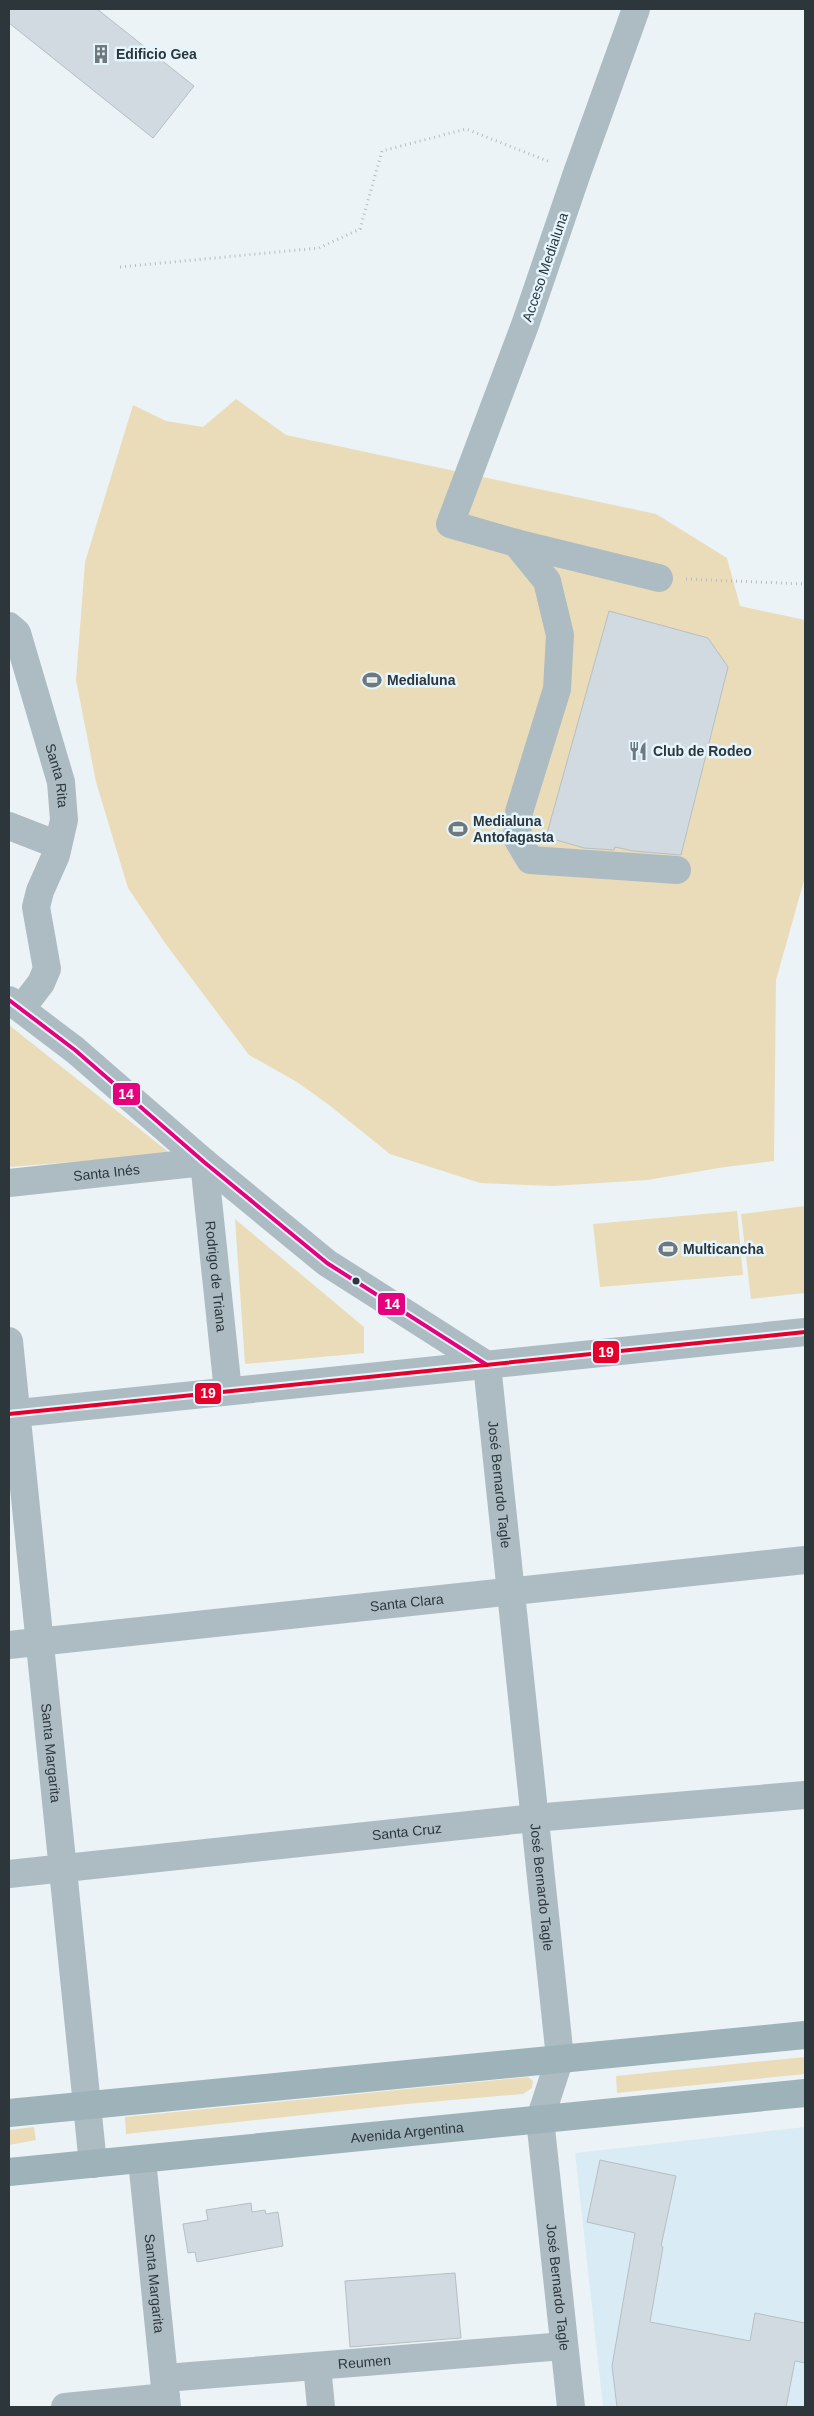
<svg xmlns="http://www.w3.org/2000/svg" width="814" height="2416" font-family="Helvetica,sans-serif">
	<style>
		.built { fill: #d9ecf5 }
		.green { fill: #eadcb9 }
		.building { fill: #d0dae0; stroke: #b6bfc3 }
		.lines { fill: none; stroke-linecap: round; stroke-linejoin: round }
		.path { stroke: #b3bec4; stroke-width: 3; stroke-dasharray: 1 4; stroke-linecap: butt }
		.minor { stroke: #adbcc3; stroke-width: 28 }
		.major { stroke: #9eb2ba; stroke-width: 28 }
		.bus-1-casing { stroke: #e5f5fd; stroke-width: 8 }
		.bus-2-casing { stroke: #e5f5fd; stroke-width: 8 }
		.bus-1 { stroke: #e5007d; stroke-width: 4 }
		.bus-2 { stroke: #e4002b; stroke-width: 4 }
		.bus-dot { fill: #2c363b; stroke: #e5f5fd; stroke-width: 2 }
		.labels { text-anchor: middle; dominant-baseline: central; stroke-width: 5; stroke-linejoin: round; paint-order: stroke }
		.poi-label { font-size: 14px; font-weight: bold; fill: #2c363b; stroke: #e5f5fd; text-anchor: start }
		.street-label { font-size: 14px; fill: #2c363b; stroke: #e5f5fd }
		.line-badge { stroke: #e5f5fd; stroke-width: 2 }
		.badge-label { font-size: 14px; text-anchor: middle; font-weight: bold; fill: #fff }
	</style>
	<rect width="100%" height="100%" fill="#ebf3f7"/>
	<polygon class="built" points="805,2127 805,2407 603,2407 575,2153"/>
	<g class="green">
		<polygon points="236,399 286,435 656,514 727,558 740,606 805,620 805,877 776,980 774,1161 725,1167 647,1180 553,1186 480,1183 390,1154 329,1105 297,1082 249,1055 165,943 128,888 96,782 76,680 85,562 133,405 166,421 203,427"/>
		<polygon points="9,1025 171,1154 9,1167"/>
		<polygon points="805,1206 805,1293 751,1299 741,1214"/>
		<polygon points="737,1211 743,1275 600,1287 593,1224"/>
		<polygon points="235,1219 364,1327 364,1353 245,1364"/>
		<polygon points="805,2057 805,2074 617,2093 616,2076"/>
		<polygon points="528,2077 533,2081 532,2088 523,2094 407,2104 126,2134 125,2117"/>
		<polygon points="34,2127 36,2140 9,2145 9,2130"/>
	</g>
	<g class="building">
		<polygon points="9,9 97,9 194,86 153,138 9,23"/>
		<polygon points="609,611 708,638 728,667 681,855 633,851 615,847 614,850 584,848 546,837"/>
		<polygon points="600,2160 676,2176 661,2246 663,2247 650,2322 750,2341 755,2313 805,2323 805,2363 795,2361 786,2407 617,2407 612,2366 635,2233 587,2222"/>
		<polygon points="251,2203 252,2212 265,2210 266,2214 278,2212 283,2246 197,2262 195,2252 188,2253 183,2224 208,2220 206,2210"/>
		<polygon points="455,2273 461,2338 350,2347 345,2281"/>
	</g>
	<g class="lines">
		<g class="path">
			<polyline points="120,267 319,248 360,229 382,151 466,129 550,162"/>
			<polyline points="686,579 805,584"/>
		</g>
		<g class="minor">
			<polyline points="636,9 577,173 525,325 450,524 516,543 659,578"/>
			<polyline points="516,543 547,581 560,635 557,689 519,812 517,838 530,860 677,870"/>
			<path id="s1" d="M 9,626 L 17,633 L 61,782 L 64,820 L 56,855 L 40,891 L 36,907 L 47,969 L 41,983 L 21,1009"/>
			<polyline points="9,826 58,845"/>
			<polyline points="9,1000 75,1050 204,1162 327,1263 487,1365"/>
			<path id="s2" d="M 9,1183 L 204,1162 L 228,1391"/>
			<path id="s3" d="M 9,1341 L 93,2164"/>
			<path id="s4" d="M 487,1365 L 560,2058 L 540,2119 L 571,2407"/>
			<polyline points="9,1414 805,1332"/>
			<path id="s5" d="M 9,1645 L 805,1560"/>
			<path id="s6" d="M 9,1874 L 534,1818 L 805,1795"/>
			<path id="s7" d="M 142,2160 L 167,2407"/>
			<polyline points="317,2366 321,2407"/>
			<path id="s8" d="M 165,2378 L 564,2346"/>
			<polyline points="65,2407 166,2397"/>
		</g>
		<g class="major">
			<polyline points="9,2113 805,2035"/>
			<path id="s9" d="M 9,2172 L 805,2093"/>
		</g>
		<g class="bus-1-casing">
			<polyline id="bus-1" points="9,1000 75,1050 204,1162 327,1263 487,1365"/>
		</g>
		<g class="bus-2-casing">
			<polyline id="bus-2" points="9,1414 805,1332"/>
		</g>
		<use href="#bus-1" class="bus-1"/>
		<use href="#bus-2" class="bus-2"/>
	</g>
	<defs>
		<g id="building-bare" transform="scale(1.5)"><path d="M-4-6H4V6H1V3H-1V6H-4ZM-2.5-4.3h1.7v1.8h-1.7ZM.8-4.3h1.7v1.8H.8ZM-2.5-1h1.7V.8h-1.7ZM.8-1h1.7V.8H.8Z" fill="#6f787d" stroke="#e5f5fd" stroke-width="2.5" paint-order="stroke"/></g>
		<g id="stadium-bare" transform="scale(1.5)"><path d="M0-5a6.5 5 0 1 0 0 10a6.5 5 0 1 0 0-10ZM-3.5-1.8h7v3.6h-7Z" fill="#6f787d" stroke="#e5f5fd" stroke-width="2.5" paint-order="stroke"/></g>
		<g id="restaurant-bare" transform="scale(1.5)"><path d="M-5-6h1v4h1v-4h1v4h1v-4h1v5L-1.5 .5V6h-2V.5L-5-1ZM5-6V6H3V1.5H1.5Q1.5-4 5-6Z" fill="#6f787d" stroke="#e5f5fd" stroke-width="2.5" paint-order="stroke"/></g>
	</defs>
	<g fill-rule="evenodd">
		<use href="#building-bare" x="101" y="54"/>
		<use href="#stadium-bare" x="372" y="680"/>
		<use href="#restaurant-bare" x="638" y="751"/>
		<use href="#stadium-bare" x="458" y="829"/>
		<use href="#stadium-bare" x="668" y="1249"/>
	</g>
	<circle class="bus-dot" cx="356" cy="1281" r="4.5"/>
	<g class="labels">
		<g class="poi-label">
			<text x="116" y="54">Edificio Gea</text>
			<text x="387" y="680">Medialuna</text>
			<text x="653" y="751">Club de Rodeo</text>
			<text x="473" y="821">Medialuna<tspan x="473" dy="16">Antofagasta</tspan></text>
			<text x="683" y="1249">Multicancha</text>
		</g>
		<g class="street-label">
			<text transform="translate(545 267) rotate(-71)">Acceso Medialuna</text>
			<text stroke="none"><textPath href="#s1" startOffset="159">Santa Rita</textPath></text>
			<text stroke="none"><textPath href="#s2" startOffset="98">Santa Inés</textPath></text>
			<text stroke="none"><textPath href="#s2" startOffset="311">Rodrigo de Triana</textPath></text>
			<text stroke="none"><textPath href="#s4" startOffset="120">José Bernardo Tagle</textPath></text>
			<text stroke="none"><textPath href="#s5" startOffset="400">Santa Clara</textPath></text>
			<text stroke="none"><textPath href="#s3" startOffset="414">Santa Margarita</textPath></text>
			<text stroke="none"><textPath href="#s6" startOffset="400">Santa Cruz</textPath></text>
			<text stroke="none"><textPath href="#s4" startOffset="525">José Bernardo Tagle</textPath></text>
			<text stroke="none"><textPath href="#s9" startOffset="400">Avenida Argentina</textPath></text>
			<text stroke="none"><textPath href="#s7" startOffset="124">Santa Margarita</textPath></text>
			<text stroke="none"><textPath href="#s4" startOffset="930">José Bernardo Tagle</textPath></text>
			<text stroke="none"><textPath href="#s8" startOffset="200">Reumen</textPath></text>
		</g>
	</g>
	<g class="line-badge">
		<rect x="112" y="1082" width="29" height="24" rx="5" fill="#e5007d"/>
		<rect x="377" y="1292" width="29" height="24" rx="5" fill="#e5007d"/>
		<rect x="592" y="1340" width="28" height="24" rx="5" fill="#e4002b"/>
		<rect x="194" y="1382" width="28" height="23" rx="5" fill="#e4002b"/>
	</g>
	<g class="badge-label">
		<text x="126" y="1099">14</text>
		<text x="392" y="1309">14</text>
		<text x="606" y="1357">19</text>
		<text x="208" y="1398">19</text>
	</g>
	<rect width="814" height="2416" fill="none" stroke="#2c363b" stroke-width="20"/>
</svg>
